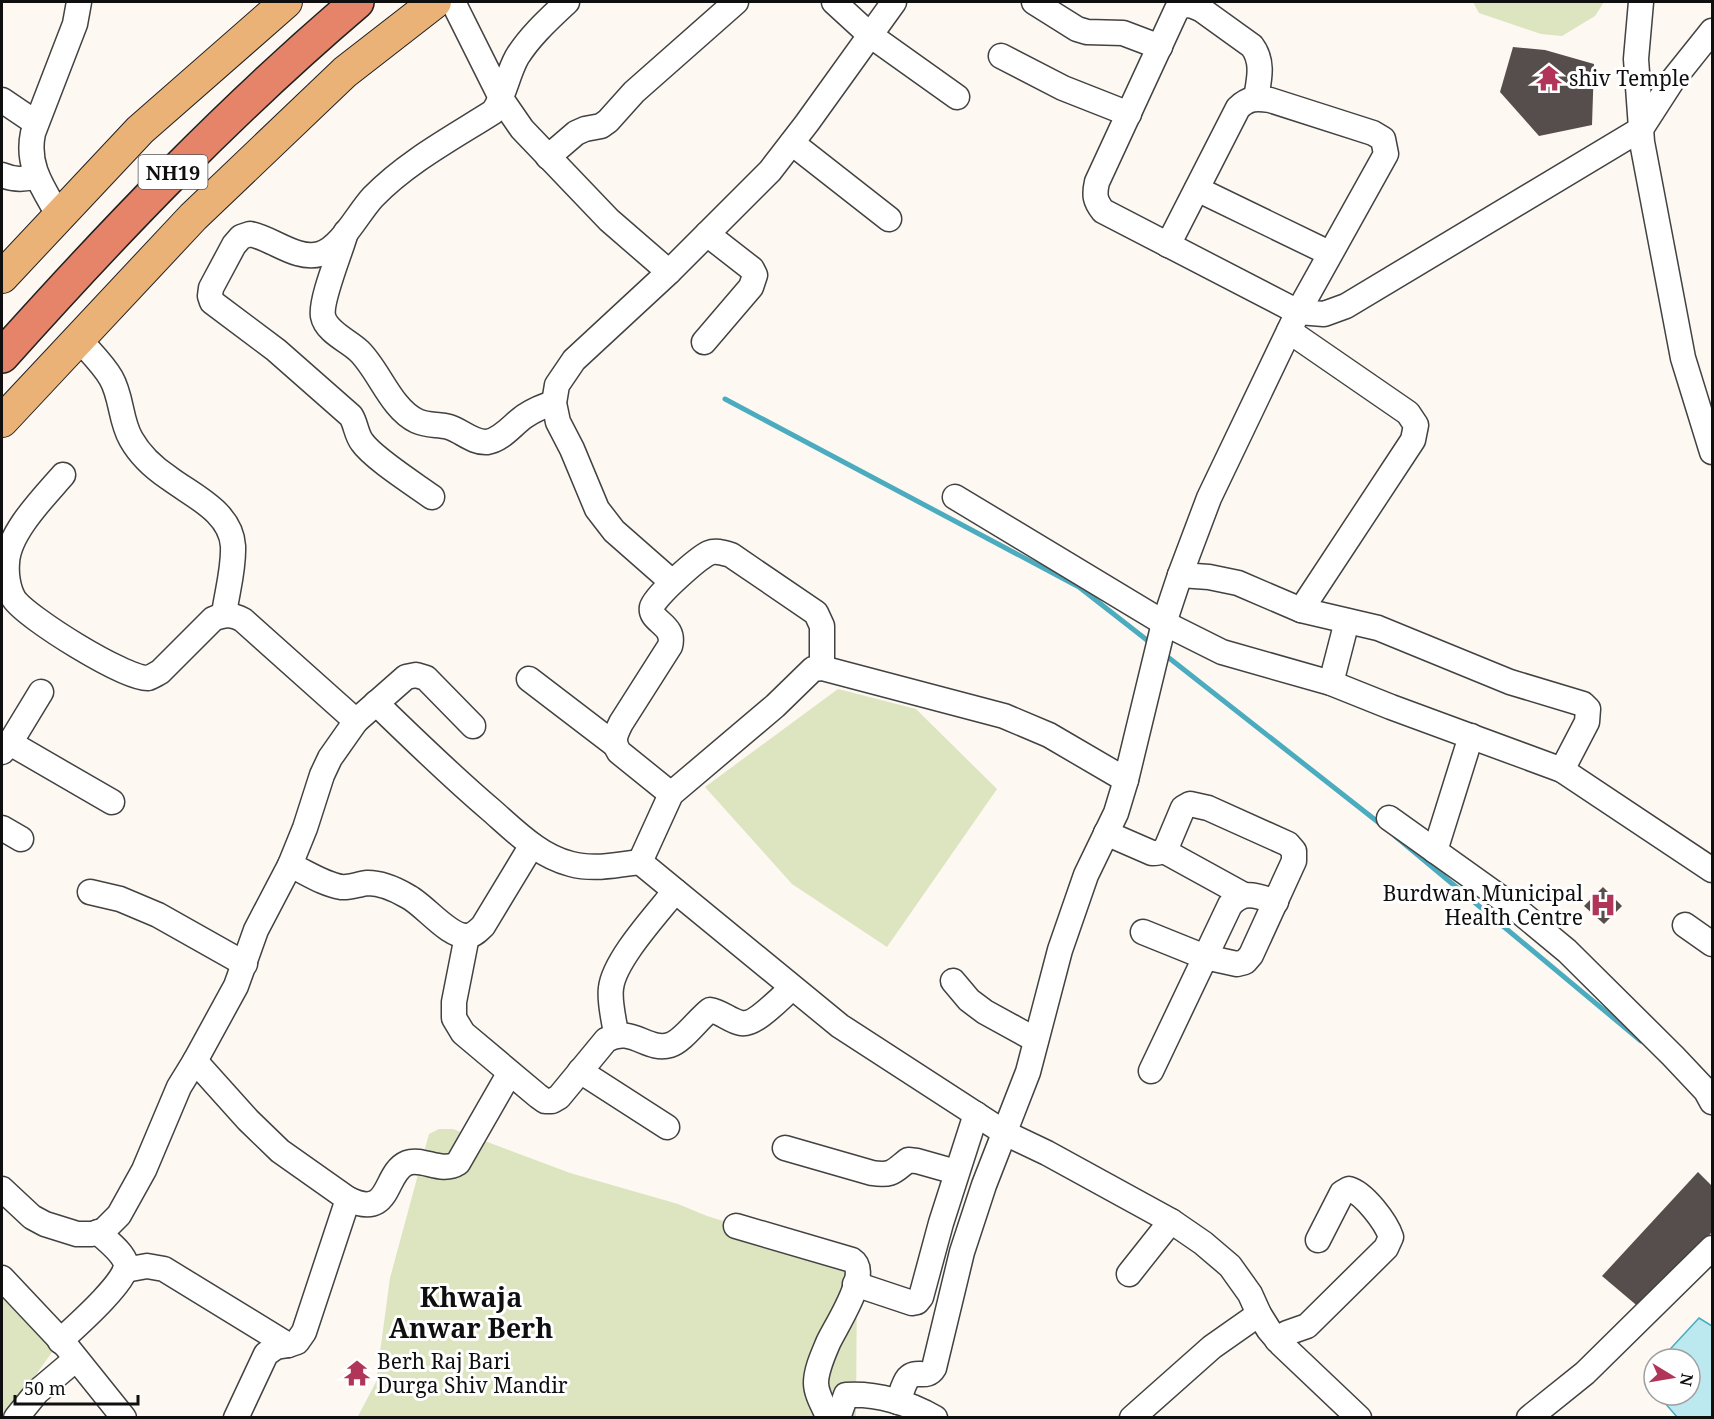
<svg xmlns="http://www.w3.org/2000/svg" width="1714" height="1419" font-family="'Noto Serif',serif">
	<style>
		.green { fill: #dce5bf }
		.water { fill: #bce9f0; stroke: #4bacbf; stroke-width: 1.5 }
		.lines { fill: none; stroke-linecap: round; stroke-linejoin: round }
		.stream { stroke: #4bacbf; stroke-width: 5 }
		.building { fill: #564e4c }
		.minor-casing { stroke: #424242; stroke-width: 27 }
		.major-casing { stroke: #202020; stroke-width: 34 }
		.highway-casing { stroke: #202020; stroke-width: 36 }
		.minor { stroke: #fff; stroke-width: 24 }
		.major { stroke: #eab276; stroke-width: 32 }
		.highway { stroke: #e58469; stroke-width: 33 }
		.labels { text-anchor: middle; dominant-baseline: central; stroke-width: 6; stroke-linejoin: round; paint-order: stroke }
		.shield { fill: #fff; stroke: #575757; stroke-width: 1.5 }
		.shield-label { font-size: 20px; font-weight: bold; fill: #0f0f0f }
		.poi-label { font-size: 21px; fill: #0f0f0f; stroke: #fff; text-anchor: start }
		.district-label { font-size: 27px; font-weight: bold; fill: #0f0f0f; stroke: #fff }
	</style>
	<rect width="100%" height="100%" fill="#fdf8f2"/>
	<g class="green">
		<polygon points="1473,2 1604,2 1595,16 1562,36 1541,34 1479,13"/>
		<polygon points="838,689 916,709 997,789 887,947 792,884 705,787"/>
		<polygon points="439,1129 453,1129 570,1173 678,1204 707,1216 857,1263 856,1417 357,1418 376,1382 390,1278 429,1134"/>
		<polygon points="2,1276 60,1341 5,1418 2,1417"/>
	</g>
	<polygon class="water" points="1699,1318 1712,1326 1712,1417 1677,1417 1658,1395 1690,1395 1690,1359 1661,1359"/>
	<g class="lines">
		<g class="stream">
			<polyline points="725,399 1079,587 1152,644"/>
			<polyline points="1164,654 1383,826"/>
			<polyline points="1395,836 1641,1041"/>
		</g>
	</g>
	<g class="building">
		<polygon points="1513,47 1545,50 1594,64 1592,125 1539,136 1500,92"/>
		<polygon points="1603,887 1622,906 1604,924 1584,906"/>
		<polygon points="1698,1172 1712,1186 1712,1232 1641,1309 1602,1276"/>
	</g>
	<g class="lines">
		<g class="minor-casing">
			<g id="minor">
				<polyline points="453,2 502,100 522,129 609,220 669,272"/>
				<polyline points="834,2 870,35 957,97"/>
				<polyline points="1034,2 1077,29 1087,32 1123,33 1160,47"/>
				<polyline points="1641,2 1636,59 1642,142 1683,358 1712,452"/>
				<polyline points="1001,56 1063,88 1129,114"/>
				<path d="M 1256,98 C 1259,80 1264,62 1252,46 L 1202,10 C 1192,5 1186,3 1177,9 L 1097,182 C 1094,195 1095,201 1103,211 L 1298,312 L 1324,314 L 1346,306 L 1641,129 L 1672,81 L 1712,31"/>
				<polyline points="2,100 36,123"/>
				<polyline points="792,143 889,219"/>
				<polyline points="548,157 576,133 585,129 601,126 608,121 634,92 736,2"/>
				<path d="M 2,175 C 14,180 24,180 37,176"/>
				<polyline points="1197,189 1329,253"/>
				<path d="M 59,216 C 43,188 26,166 33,133 L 75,24 L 79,2"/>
				<path d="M 346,232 C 341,251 320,300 323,316 C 326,332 349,341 359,351 C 379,370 391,409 417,421 C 427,426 439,424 449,427 C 462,431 473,443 487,442 C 502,440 513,424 525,416 C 534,410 543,406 554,403"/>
				<polyline points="1289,331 1408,413 1416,425 1413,440 1301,610"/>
				<path d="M 79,339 C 89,351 103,364 111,378 C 122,397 120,420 131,439 C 140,455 154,468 169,478 C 193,496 231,512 233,546 C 234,569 227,592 224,614"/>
				<polyline points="704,342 751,287 755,275 752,269 707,234"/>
				<path d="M 63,475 C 44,497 8,533 7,563 C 6,574 8,589 14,599 C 27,618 125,679 148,678 C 152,677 156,674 160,672 L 213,619 C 225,614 232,614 243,620 L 356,721 L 406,677 L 416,675 L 426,678 L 473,726"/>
				<path d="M 432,497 C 414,484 373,458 362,442 C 356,434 356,424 351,416 L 276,350 L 212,302 L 210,296 L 211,288 L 234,245 L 241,237 L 250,234 C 272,238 297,261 320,254 C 341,248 358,213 373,197 C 407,162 452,138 493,112 C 505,95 507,75 517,57 C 530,36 549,19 567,2"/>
				<polyline points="955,497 1164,623 1222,652 1331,683 1391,707 1562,770 1712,870"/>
				<polyline points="1180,575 1209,577 1238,583 1301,610 1378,628 1510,682 1583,704 1588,709 1587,722 1562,770"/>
				<polyline points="672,582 614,531 597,509 572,449 558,422 554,403 557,385 574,360 669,272 770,171 807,123 894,2"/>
				<polyline points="529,679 614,744"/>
				<polyline points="1331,683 1347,621"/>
				<path d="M 376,703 C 414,740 451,776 491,810 C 515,831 539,856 571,864 C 593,870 618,865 640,862 L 840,1026 L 1005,1133 L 1047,1153 L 1171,1221 L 1203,1243 L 1230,1266 L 1250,1294 L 1259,1314 L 1269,1330 L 1281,1344 L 1359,1418"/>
				<polyline points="10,743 112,802"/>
				<polyline points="2,752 10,743 41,692"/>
				<path d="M 671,794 L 619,752 C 612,741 615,735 621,723 L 670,646 C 676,624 649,622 652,607 C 654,597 698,558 709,553 C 716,550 724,553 731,555 L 816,613 L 822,626 L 822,668"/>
				<polyline points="1389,818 1515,908 1567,951 1673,1056 1706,1091 1712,1102"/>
				<polyline points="2,828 21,839"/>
				<path d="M 1106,833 L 1152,853 C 1160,853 1163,852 1167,846 L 1183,808 L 1190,804 L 1208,808 L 1288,844 L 1294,851 L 1294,861 L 1251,955 L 1245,962 L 1237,964 L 1205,957 L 1143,932"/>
				<polyline points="1164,851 1244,895"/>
				<polyline points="1435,851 1471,736"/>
				<polyline points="640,862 671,794 775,706 813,669 822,668 1004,716 1049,735 1126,780"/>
				<path d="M 290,865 C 306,872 323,884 341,887 C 350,888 358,884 368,883 C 382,883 395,889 407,896 C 424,904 449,938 468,936 C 474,935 479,930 483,926 L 532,845"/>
				<polyline points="90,892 120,899 158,915 245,964"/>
				<polyline points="1685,925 1712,944"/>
				<path d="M 467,936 L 454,1002 L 454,1018 L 463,1033 L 538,1096 L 545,1101 L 552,1101 L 559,1097 L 606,1040 C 632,1025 647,1052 670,1045 C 683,1041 698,1019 710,1010 C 722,1012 730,1021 741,1023 C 755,1026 781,997 792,988"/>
				<polyline points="953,981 969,1000 985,1012 1036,1040"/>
				<path d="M 616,1034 C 614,1019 609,1002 611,988 C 614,960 657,914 675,891"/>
				<path d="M 195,1061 L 248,1120 L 280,1151 L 348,1199 C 392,1220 383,1173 407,1163 C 423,1157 441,1174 458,1163 L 509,1074"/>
				<polyline points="580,1071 667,1127"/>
				<path d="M 1151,1071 L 1230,905 C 1244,889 1258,896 1276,902"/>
				<path d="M 785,1148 L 872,1173 C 892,1176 893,1172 908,1160 L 917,1161 L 956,1172"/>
				<polyline points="2,1189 32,1217 45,1224 77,1234 92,1234 103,1231 119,1215 144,1170 179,1087 195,1061 236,986 256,930 290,865 305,828 322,775 330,758 356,721"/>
				<path d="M 736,1226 L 852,1260 C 872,1273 835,1327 828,1343 C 823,1355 816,1370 816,1383 C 816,1394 824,1407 829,1418"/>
				<polyline points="125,1270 147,1266 164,1269 288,1345"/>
				<polyline points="1129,1274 1171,1221"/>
				<polyline points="2,1278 67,1347 124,1418"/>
				<polyline points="855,1284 912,1303 917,1302 921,1297 941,1223 976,1114"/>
				<path d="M 1277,1340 L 1287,1333 L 1307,1326 L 1386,1248 L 1391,1237 C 1386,1222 1364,1193 1349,1189 L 1342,1193 L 1318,1240"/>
				<path d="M 60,1341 C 73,1329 129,1280 126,1264 C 123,1252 106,1240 98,1232"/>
				<path d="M 898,1402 C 901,1395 903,1384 908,1378 C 916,1369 927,1380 934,1368 L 962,1252 L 984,1185 L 1028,1072 L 1060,950 L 1086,875 L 1116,813 L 1126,780 L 1164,623 L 1180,575 L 1209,498 L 1298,312 L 1386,154 L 1383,139 L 1373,133 L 1270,100 C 1256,98 1248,98 1238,108 L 1168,245"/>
				<polyline points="16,1418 37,1392 76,1359"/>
				<polyline points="236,1418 266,1354 276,1347 288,1345 297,1342 304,1332 348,1199"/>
				<path d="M 838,1418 L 846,1395 C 877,1393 909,1403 935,1418"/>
				<polyline points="1132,1418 1212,1347 1259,1314"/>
				<polyline points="1529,1418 1585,1373 1712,1248"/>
			</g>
		</g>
		<g class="major-casing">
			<g id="major">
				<polyline points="2,277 140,130 286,2"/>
				<polyline points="2,421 193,217 345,72 435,2"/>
			</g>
		</g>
		<g class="highway-casing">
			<path id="highway" d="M 2,356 C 114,231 229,111 357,2"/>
		</g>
		<use href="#minor" class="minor"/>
		<use href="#major" class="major"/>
		<use href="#highway" class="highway"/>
	</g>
	<defs>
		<g id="temple-bare" transform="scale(2.07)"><path d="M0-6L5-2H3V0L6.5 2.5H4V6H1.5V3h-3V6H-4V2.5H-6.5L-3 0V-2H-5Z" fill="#b03559" stroke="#fff" stroke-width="2.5" paint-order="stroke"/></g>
		<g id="hospital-bare" transform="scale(2.07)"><path d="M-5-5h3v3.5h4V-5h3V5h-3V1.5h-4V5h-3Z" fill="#b03559" stroke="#fff" stroke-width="2.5" paint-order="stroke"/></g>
	</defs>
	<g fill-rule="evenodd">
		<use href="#temple-bare" x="1549" y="78"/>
		<use href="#hospital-bare" x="1603" y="905"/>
		<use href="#temple-bare" x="357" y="1373"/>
	</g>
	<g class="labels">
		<rect class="shield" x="138.5" y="155" width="69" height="34" rx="4.5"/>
		<g class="shield-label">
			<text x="173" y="172">NH19</text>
		</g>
		<g class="poi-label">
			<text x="1569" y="78">shiv Temple</text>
			<text x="1583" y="893" text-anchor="end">Burdwan Municipal<tspan x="1583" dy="24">Health Centre</tspan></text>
			<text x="377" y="1361">Berh Raj Bari<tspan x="377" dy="24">Durga Shiv Mandir</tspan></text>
		</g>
		<g class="district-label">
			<text x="471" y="1296">Khwaja<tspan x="471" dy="31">Anwar Berh</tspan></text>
		</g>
	</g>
	<rect width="1714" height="1419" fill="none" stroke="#0f0f0f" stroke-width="6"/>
	<g transform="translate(1672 1377) rotate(101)"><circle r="28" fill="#ffffff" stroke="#9f9f9f" stroke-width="1.5"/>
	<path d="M0-4.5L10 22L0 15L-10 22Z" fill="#b03559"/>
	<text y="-9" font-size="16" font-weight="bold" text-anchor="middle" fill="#0f0f0f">N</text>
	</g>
	<path d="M15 1395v9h123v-9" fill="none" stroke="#0f0f0f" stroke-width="3"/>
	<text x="24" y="1395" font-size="18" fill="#0f0f0f" stroke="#ffffff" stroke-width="4.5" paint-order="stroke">50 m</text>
</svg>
